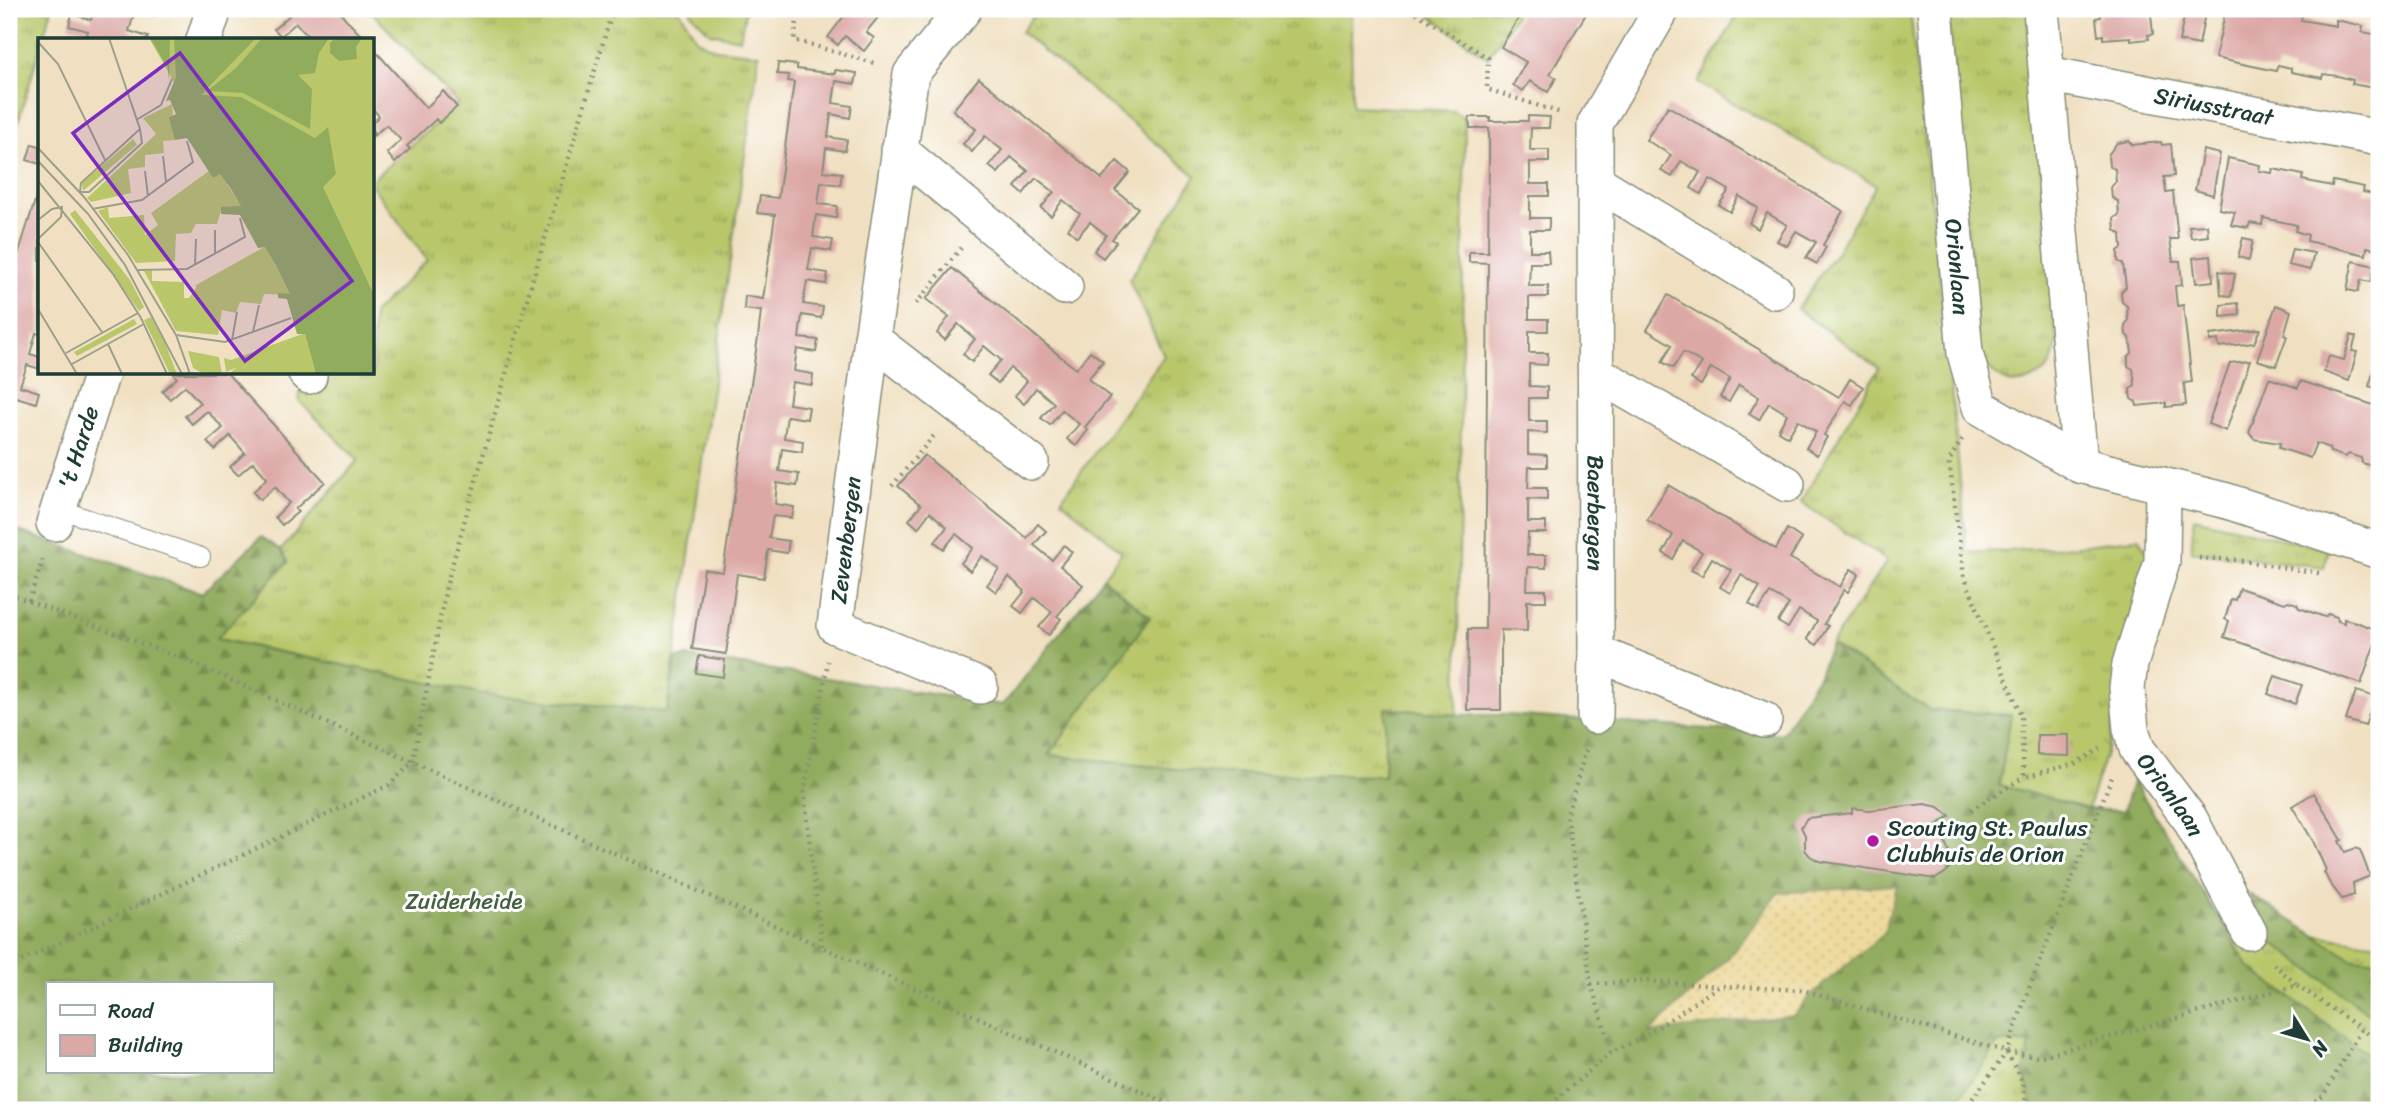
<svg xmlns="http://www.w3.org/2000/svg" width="2388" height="1119" font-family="Sriracha,sans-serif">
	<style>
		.grass { fill: url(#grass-tufts); stroke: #6c824f; stroke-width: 2; fill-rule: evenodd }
		.forest { fill: url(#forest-firs); stroke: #587449; stroke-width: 2; fill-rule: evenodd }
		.sand { fill: url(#sand-dots); stroke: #868c69; stroke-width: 2 }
		.building { fill: #dca8a6 }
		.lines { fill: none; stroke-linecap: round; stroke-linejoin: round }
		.lane-casing { stroke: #888e7a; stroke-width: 20 }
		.street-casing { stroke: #888e7a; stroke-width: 38 }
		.path { stroke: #888e7a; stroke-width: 4.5; stroke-dasharray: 2 5; stroke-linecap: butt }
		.lane { stroke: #fff; stroke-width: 18 }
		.street { stroke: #fff; stroke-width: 35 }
		.poi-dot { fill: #b5179e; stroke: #fff; stroke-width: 2.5 }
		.labels { text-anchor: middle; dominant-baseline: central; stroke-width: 6; stroke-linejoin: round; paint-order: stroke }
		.street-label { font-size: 23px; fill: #1f3d34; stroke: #fff }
		.poi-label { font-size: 23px; fill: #1f3d34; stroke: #fff; text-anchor: start }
		.park-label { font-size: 23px; fill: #466042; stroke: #fff }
		.inset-road { fill: none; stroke: #9c9f89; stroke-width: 2 }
		.view { fill: #7b2cbf; fill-opacity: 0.15; stroke: #7b2cbf; stroke-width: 3.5 }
		.inset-edge { fill: none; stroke: #1f3d34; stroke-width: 3.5 }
	</style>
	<defs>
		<pattern id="grass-tufts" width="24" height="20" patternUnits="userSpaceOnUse" patternTransform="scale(1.75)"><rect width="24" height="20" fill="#b9c76a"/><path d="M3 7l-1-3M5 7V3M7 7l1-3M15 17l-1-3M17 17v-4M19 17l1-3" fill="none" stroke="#96a358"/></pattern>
		<pattern id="forest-firs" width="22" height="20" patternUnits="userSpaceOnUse" patternTransform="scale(1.75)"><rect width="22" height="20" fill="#92ac5e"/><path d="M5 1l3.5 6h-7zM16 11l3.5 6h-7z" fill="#778d4e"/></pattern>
		<pattern id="sand-dots" width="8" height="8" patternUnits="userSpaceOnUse" patternTransform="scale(1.75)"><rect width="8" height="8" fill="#eeda9e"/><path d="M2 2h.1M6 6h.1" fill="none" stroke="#ccbc89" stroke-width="1.8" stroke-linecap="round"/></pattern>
	</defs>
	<rect width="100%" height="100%" fill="#fff"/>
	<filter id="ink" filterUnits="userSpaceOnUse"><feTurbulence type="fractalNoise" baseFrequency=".0143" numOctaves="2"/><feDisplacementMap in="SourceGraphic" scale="14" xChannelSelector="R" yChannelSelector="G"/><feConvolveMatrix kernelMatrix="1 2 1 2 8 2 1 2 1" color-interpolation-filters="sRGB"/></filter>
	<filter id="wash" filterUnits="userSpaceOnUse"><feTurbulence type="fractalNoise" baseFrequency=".00686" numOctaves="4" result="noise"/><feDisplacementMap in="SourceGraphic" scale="28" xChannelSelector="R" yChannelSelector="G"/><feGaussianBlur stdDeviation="1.57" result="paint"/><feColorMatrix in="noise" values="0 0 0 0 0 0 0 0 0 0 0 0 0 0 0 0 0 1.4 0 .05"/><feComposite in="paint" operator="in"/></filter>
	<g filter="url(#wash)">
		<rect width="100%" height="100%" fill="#f0e0c1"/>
		<g class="grass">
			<polygon points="9,9 52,9 42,40 40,40 40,48 9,152"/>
			<path d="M 369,9 L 679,9 L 697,40 L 715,49 L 759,54 L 667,712 L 562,702 L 1842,897 L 2288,931 L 2379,944 L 2379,1110 L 9,1110 L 9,588 L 242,658 L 435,685 L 215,638 L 288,562 L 281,550 L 358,460 L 299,401 L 300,391 L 316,373 L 373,373 L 373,314 L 427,260 L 373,187 L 373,179 L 458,104 ZM 47,984 L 271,984 L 271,1072 L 47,1072 Z"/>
			<polygon points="690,9 746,9 740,39 710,33 691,13"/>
			<polygon points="1039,9 1351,9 1352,106 1454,111 1465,119 1457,715 1387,708 1384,776 1220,774 1049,755 1150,617 1103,578 1122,552 1061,500 1164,356 1129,280 1196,176 1021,32"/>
			<polygon points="1421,9 1519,9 1488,58"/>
			<polygon points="1741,9 1910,9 1942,294 1967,553 2071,547 2139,538 2152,560 2121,657 2110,740 2088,809 1999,785 2011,715 1929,710 1831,644 1887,561 1801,502 1879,368 1797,309 1837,251 1876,185 1698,83"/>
			<path d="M 1948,9 L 2027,9 L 2057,343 C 2055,350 2053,359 2050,365 C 2046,371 2039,376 2032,379 C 2007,391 1990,374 1979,353 Z"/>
			<polygon points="2194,518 2329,550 2324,567 2191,551"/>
		</g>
		<g class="forest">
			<path d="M 9,528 L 202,593 L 261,537 L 281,550 L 288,562 L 216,639 L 489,695 L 667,712 L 676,659 L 689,657 L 1003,705 L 1103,578 L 1150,617 L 1049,755 L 1220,774 L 1384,776 L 1386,708 L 1457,715 L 1507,715 L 1782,734 L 1819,674 L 1831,644 L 1929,710 L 2011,715 L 1999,785 L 2088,809 L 2123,811 L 2133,780 L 2249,967 L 2379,1063 L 2379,1110 L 2034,1110 L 2024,1074 L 2030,1044 L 1999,1042 L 1951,1110 L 9,1110 ZM 1884,933 L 1811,995 L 1794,1015 L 1650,1032 L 1729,957 ZM 47,984 L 271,984 L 271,1072 L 47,1072 Z"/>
			<polygon points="2249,894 2351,958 2379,961 2379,1021 2270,940"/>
		</g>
		<polygon class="sand" points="1897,885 1884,933 1811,995 1794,1015 1649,1033 1729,957 1778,893"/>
		<g id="blocks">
			<g class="building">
				<polygon points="94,9 157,9 154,16 135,11 129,31 148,37 147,40 85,40 88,31 69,26 72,14 91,20"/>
				<polygon points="283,9 337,9 365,40 311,40 296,23 281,36 274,29 289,16"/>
				<polygon points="835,9 885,9 866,32 874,38 864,51 845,36 838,45 828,37 844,16"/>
				<polygon points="1524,9 1589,9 1550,74 1556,78 1548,92 1530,81 1523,91 1513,85 1526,62 1501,47"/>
				<polygon points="2100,9 2160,9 2161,13 2151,15 2153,34 2148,35 2149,39 2131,41 2131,37 2103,39 2103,35 2098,36 2096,18 2101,17"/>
				<polygon points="2186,9 2205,13 2199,45 2179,41"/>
				<polygon points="2226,9 2258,9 2257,11 2273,14 2274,9 2277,9 2302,14 2301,20 2336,26 2336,20 2363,26 2362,32 2379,35 2379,89 2352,84 2353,80 2338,76 2323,74 2322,78 2291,72 2291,68 2278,65 2276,71 2215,58"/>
				<polygon points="373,48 426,108 443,91 457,107 439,123 436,119 407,146 410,149 395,163 387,153 401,140 386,125 373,136 373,122 379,116 373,109"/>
				<polygon points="778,63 797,65 797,69 835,74 835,70 857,73 855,84 836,81 833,103 852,106 850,118 831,114 828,137 847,140 845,151 826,148 823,171 842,173 840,185 821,182 818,204 837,206 836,218 816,215 813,237 833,240 831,251 812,248 808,270 828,273 826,284 807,281 803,304 823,307 822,313 821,318 802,315 799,338 818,340 816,352 797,349 794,371 813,374 812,385 792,382 789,404 809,407 807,419 787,416 784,438 803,441 802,452 782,449 779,471 799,474 797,486 777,483 775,504 794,507 792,518 773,516 769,538 789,541 787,553 768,550 764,578 737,574 726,654 692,649 704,569 723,572 758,337 761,311 744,309 745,296 763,299 775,215 757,213 760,196 778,198 794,82 788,81 789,75 777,74"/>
				<polygon points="979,78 1102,179 1117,161 1130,172 1115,190 1138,208 1112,239 1116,242 1103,258 1094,251 1106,235 1090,222 1077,237 1068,229 1080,214 1063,200 1051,216 1041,208 1054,192 1036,178 1023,194 1015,187 1028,171 1011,157 998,173 989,166 1002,150 985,136 972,152 963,144 976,129 953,110"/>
				<polygon points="1668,106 1843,211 1823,245 1826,247 1817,264 1806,258 1816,242 1796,231 1787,246 1777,241 1787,225 1767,213 1758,229 1749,223 1758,208 1739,196 1730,212 1719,205 1729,190 1710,179 1701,194 1691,188 1700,172 1681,161 1672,177 1661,171 1671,155 1646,140"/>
				<polygon points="1528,116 1550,117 1549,128 1531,128 1530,150 1549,150 1549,162 1530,162 1530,184 1549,184 1549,196 1530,196 1530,218 1549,218 1549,226 1548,230 1530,230 1530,251 1548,251 1549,263 1530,263 1529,286 1548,286 1548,297 1529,297 1529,319 1548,319 1548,331 1529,331 1529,353 1548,353 1547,365 1529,364 1529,386 1547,387 1547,398 1529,398 1529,421 1547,421 1547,433 1528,432 1528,454 1547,455 1547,467 1529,467 1528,488 1547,488 1547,500 1528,499 1528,522 1546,522 1546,533 1528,533 1527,555 1546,555 1546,568 1528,567 1527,590 1546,590 1546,601 1527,601 1527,631 1501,630 1501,710 1467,710 1468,629 1485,629 1488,263 1469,262 1469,252 1488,252 1489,156 1489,128 1470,128 1469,117 1490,117 1490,121 1528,121"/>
				<polygon points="2129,141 2132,145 2161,142 2162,145 2171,144 2174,176 2164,177 2166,193 2173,192 2178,239 2170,239 2173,261 2180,261 2182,285 2175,286 2177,306 2183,305 2192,382 2184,383 2186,405 2166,407 2166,403 2137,406 2136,402 2131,399 2130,389 2135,385 2133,369 2128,366 2128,357 2132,353 2130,338 2126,335 2125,325 2128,321 2127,306 2122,302 2121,292 2126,287 2123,264 2118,261 2118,251 2122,248 2121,234 2115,230 2114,218 2119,215 2118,201 2112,198 2111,187 2116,181 2115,169 2109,166 2108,155 2117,143"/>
				<polygon points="32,144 40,146 40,164 27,160"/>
				<polygon points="2203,150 2220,154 2213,195 2195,190"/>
				<polygon points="2228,158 2260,165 2259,171 2272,173 2273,169 2303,175 2302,180 2332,186 2333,181 2349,184 2364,187 2363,192 2379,195 2379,250 2367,247 2366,255 2307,241 2308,235 2295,231 2297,225 2263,218 2262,225 2250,223 2248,228 2231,225 2235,212 2219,209"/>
				<polygon points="40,185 40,334 36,333 30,354 40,357 40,369 27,365 20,386 39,392 36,403 16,397 9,419 9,277 11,277"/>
				<polygon points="2207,225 2208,236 2191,238 2189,226"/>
				<polygon points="2243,238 2253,240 2249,260 2238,257"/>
				<polygon points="2292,249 2314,253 2310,270 2288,265"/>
				<polygon points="2211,256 2213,281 2196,283 2193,258"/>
				<polygon points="2353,261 2375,266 2371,282 2361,280 2358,292 2347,290"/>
				<polygon points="952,268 1076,369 1090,351 1103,361 1088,379 1110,397 1085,427 1088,430 1076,446 1067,439 1079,424 1062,410 1050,425 1041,418 1054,403 1036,388 1024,404 1015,396 1027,381 1010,368 998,383 988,375 1001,360 984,346 972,362 963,354 975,339 958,324 945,340 937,333 949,317 926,299"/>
				<polygon points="2219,271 2235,274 2231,296 2221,295"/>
				<polygon points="1668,295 1839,397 1850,379 1863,387 1852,405 1845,401 1824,435 1827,437 1817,455 1806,448 1816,432 1798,420 1788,437 1778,431 1787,414 1769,403 1759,420 1749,414 1759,397 1739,385 1729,402 1720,397 1730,379 1711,368 1701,385 1691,379 1702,363 1683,352 1673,368 1662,362 1672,345 1647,330"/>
				<polygon points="2238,303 2240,315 2221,317 2221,305"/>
				<polygon points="2276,305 2291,311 2284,335 2287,336 2276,366 2257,360"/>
				<polygon points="2260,329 2254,343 2219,347 2218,340 2210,341 2210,335"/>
				<polygon points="2351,335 2356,337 2352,351 2357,352 2349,381 2324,372 2329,356 2344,360"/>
				<polygon points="2379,355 2379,389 2369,386"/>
				<polygon points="2250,361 2226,431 2208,424 2230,363"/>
				<polygon points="173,373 227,373 325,482 295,509 298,512 282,525 275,517 289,503 275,487 260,500 253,492 267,478 253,462 238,475 230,467 245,453 230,436 215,450 207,442 223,428 207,411 192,424 185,416 200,403 185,386 170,399 162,391 177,378"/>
				<polygon points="2269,378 2298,388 2301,381 2376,406 2374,413 2379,414 2379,465 2376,463 2372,466 2362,463 2361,458 2349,454 2345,457 2330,452 2329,448 2316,443 2310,458 2279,448 2280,443 2254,439 2249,433"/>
				<polygon points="924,455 1027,538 1038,524 1046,531 1034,545 1052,560 1064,545 1072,552 1060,566 1083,585 1057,616 1061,619 1049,635 1039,627 1052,612 1034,598 1022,613 1013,606 1025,591 1009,577 996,592 987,585 999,569 982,556 970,571 961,563 973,548 956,534 944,549 935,542 947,527 930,512 918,528 909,520 921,505 898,486"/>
				<polygon points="1668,485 1776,549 1787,529 1802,539 1790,558 1840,587 1851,569 1859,574 1848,592 1844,590 1824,624 1828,626 1817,645 1807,639 1817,621 1799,610 1788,628 1778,622 1789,604 1770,593 1759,610 1749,604 1760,587 1741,575 1730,593 1720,587 1731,570 1712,558 1702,576 1695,572 1691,570 1702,552 1683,541 1673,559 1663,553 1673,535 1647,520"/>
				<polygon points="2239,588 2285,603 2288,601 2297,604 2299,608 2325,617 2328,614 2337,617 2338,621 2344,623 2344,619 2356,622 2379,631 2361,684 2224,637 2229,621 2225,619 2231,599 2235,600"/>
				<polygon points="699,656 725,660 723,677 696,673"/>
				<polygon points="2275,676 2302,685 2295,704 2268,694"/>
				<polygon points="2356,691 2375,697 2365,726 2346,720"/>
				<polygon points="2037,735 2069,735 2069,756 2037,755"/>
				<polygon points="2314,793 2342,840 2339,841 2345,852 2356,848 2360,850 2370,876 2353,883 2354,895 2342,899 2329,882 2324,872 2326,870 2313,841 2292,806"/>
				<polygon points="1925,804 1939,807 1950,816 1936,826 1934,837 1945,842 1951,857 1949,868 1945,873 1935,879 1819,861 1810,856 1805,850 1805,835 1801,827 1807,818 1852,813 1852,808 1869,810"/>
			</g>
		</g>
	</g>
	<g filter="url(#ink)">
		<use href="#blocks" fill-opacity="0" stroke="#888e7a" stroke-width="2"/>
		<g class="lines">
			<g class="lane-casing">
				<polyline id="lane" points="59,509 201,557"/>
			</g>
			<g class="street-casing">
				<g id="street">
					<polyline points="964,9 911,74 872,339 835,626 980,686"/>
					<path id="s1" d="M 1662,9 L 1595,124 L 1596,653 L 1764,720"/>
					<path id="s2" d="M 1935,9 L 1965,353 L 1980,407 L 2080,465 L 2227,501 L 2379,551"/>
					<polyline points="2041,9 2080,465"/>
					<polyline points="204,40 214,9"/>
					<path id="s3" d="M 2047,74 L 2379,138"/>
					<polyline points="899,150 1065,287"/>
					<polyline points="1595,181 1775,291"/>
					<polyline points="872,339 1031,462"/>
					<polyline points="306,373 309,376"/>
					<polyline points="1596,373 1787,484"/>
					<path id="s4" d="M 2163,485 L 2162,562 L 2130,664 L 2127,688 L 2131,729 L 2137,749 L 2190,819 L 2249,932"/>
					<path id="s5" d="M 54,523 L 102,373"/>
					<polyline points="1595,716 1596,653"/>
				</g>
			</g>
			<g class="path">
				<polyline points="799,9 794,40 877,64"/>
				<polyline points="1410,9 1488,58 1487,89 1561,113"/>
				<polyline points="1991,9 2004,16"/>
				<polyline points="916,304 961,248"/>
				<polyline points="1962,439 1949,461 1964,576 2021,715 2024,777 2076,763 2100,749"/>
				<polyline points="892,486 936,433"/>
				<polyline points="2199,558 2237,560 2319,573"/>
				<polyline points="9,594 189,661 1183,1110"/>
				<polyline points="29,601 44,556"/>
				<polyline points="1586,750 1567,815 1591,984 1612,1052"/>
				<polyline points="1971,810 2024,777"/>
				<polyline points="822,946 804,793 828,661"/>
				<polyline points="9,967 389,785 413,762 446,587 529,292 613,9"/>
				<polyline points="1591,984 1647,981 1718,986"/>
				<polyline points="2297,985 2379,1041"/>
				<polyline points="2007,1053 2023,1083 2027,1110"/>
				<polyline points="1547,1110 1561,1095 1612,1052 1645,1036 1719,986 1803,990 2007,1052 2038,1057 2297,985 2270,961"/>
				<polyline points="1964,1110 2007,1052 2025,999 2112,777"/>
				<polyline points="2304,1110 2323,1096 2362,1028"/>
			</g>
			<use href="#lane" class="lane"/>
			<use href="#street" class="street"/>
		</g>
	</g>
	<circle class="poi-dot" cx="1873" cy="841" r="7"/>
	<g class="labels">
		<g class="street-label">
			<text stroke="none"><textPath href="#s3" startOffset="170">Siriusstraat</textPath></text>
			<text stroke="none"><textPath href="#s2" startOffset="259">Orionlaan</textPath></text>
			<text stroke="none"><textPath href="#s5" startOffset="79">'t Harde</textPath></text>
			<text stroke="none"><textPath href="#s1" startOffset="522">Baerbergen</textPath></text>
			<text transform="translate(846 540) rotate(-83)">Zevenbergen</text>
			<text stroke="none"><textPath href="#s4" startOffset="327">Orionlaan</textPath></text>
		</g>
		<g class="poi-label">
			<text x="1887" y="828">Scouting St. Paulus<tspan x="1887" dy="26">Clubhuis de Orion</tspan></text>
		</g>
		<g class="park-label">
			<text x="464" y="901">Zuiderheide</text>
		</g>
	</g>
	<g transform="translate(38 38)">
		<rect width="336" height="336" fill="#f0e0c1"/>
		<path d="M 111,0 L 336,0 L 336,336 L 248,247 L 253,257 L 226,256 L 223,266 L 202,264 L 198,275 L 184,272 L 180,297 L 138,293 L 106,233 L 114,232 L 114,243 L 146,244 L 146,260 L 151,260 L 158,250 L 158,261 L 158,247 L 228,208 ZM 134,66 L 137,102 L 125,103 L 126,115 L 107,117 L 107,129 L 90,131 L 93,155 L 53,164 L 49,160 L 118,96 L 105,80 ZM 95,101 L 99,107 L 45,153 L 44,145 ZM 171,133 L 175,140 L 182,135 L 204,169 L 184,169 L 179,186 L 158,186 L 153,195 L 138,196 L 137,223 L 98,225 L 60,173 L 70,169 L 71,180 L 106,177 L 107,197 L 120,187 L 113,175 ZM 37,172 L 92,242 L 106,269 L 101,273 L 32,176 ZM 113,279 L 127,305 L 139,336 L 132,336 L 106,282 ZM 96,281 L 99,286 L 39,318 L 36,314 ZM 267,295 L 278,336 L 190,336 L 200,329 L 188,334 L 186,320 L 193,322 ZM 150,313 L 181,319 L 184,336 L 166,336 L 155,330 Z" fill="#b9c76a"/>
		<path d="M 112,0 L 132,0 L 131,44 L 130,30 ZM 136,0 L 218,0 L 163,57 L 203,59 L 277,100 L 290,89 L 298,136 L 285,149 L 336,257 L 336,336 L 278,336 L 267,296 L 259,296 L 249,261 L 240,260 L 240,255 L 252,256 L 238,227 L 227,209 L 220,210 L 202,177 L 183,176 L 183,169 L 203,168 L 193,151 L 182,136 L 175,140 L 149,100 L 137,102 L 131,80 L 138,76 L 132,62 L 128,63 L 138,39 ZM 224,0 L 291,0 L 281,15 L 277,35 L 260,37 L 274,51 L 272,91 L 205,55 L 169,53 L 198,30 ZM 297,0 L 324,0 L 318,9 L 319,21 L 301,23 L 292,15 L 292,5 Z" fill="#92ac5e"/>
		<path class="inset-road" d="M 71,0 L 102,91 L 104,105 L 51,154 L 42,154 L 43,145 L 102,91M 0,4 L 20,26 L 67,122M 98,82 L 123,67 L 134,41M 0,110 L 46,159 L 90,217 L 138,297 L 152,336M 125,118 L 128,144M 0,123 L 50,176 L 87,227 L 144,336M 107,133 L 110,158M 0,143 L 75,236 L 103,280 L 129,336M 54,171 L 104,162 L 155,124 L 149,103M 0,182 L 14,171 L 24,169 L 23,179 L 0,201M 0,204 L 64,294M 177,216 L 177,192M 157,227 L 158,201M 100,232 L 149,231 L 207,199 L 202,180M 0,271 L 39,336M 215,294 L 221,267M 138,297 L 187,304 L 253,280M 194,302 L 199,274M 70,306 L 84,336M 28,315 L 100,275M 34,326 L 106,286"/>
		<path class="view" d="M 142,15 L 314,243 L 207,323 L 35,95 Z"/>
		<rect width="336" height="336" class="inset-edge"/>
	</g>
	<rect width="2388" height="1119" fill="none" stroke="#fff" stroke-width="35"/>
	<rect x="46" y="982" width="228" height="91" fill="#ffffff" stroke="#a5b1ae" stroke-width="2"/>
	<rect x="60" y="1005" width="35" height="10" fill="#ffffff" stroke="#a5b1ae" stroke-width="2"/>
	<text x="108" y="1018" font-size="21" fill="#1f3d34">Road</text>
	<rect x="60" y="1035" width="35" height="21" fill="#dca8a6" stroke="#a5b1ae" stroke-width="2"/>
	<text x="108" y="1052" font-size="21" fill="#1f3d34">Building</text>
	<g transform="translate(2307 1039) rotate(127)" stroke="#ffffff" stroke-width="5" paint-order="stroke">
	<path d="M0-5L12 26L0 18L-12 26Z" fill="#1f3d34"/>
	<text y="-10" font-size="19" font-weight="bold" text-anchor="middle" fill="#1f3d34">N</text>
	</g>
</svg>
